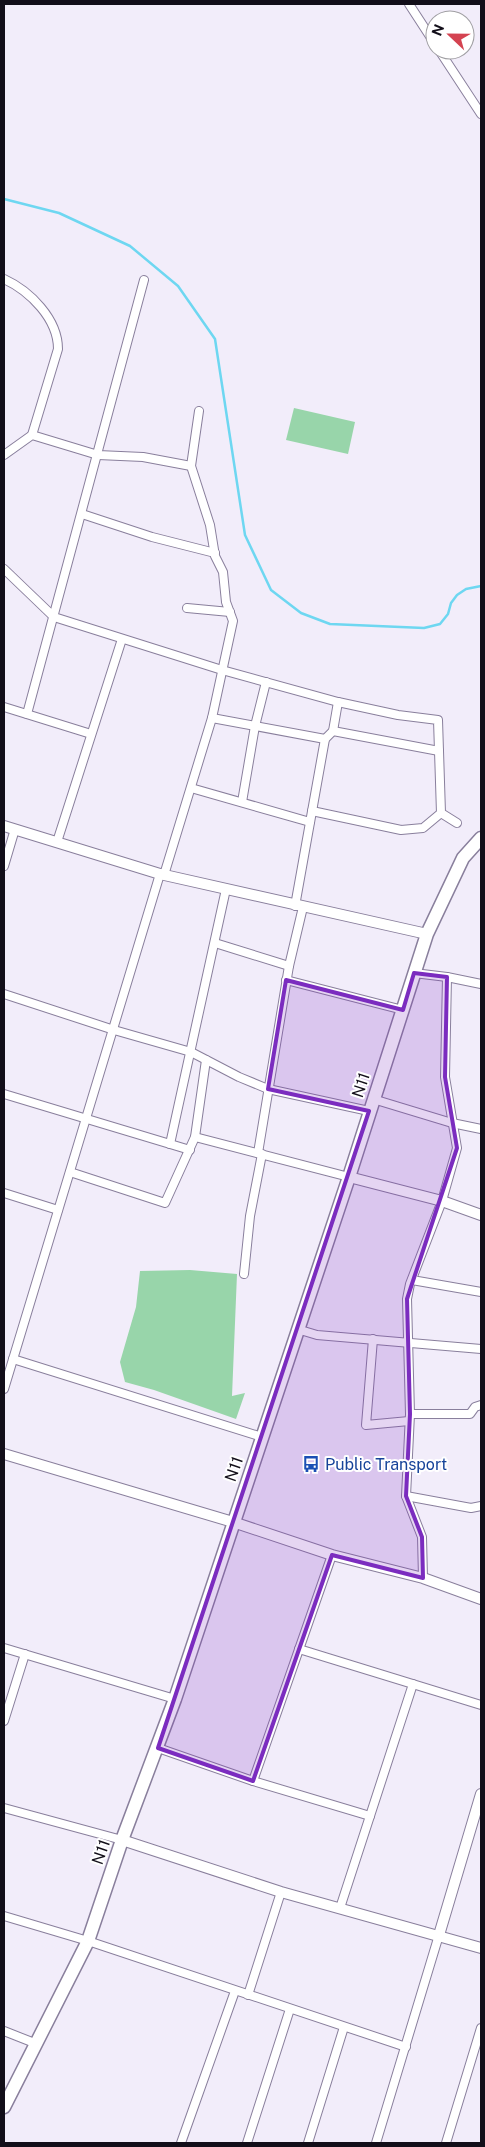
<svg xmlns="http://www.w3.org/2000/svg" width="485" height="2147" font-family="'Public Sans',sans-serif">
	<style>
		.green { fill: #98d5aa }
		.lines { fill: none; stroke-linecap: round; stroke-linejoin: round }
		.stream { stroke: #6ed7f1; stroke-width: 2.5 }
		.minor-casing { stroke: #897f9c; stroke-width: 10 }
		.tertiary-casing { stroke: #897f9c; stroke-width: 12 }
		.primary-casing { stroke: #897f9c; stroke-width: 15 }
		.minor { stroke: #fff; stroke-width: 8 }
		.tertiary { stroke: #fff; stroke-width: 10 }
		.primary { stroke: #fff; stroke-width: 12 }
		.marked { fill: #7b2cbf; fill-opacity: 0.2; stroke: #7b2cbf; stroke-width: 4; stroke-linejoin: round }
		.labels { text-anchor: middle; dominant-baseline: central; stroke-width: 4; stroke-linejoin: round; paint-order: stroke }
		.street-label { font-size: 16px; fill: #120e19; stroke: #fff }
		.transit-label { font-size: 16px; fill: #164399; stroke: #fff; text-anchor: start }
	</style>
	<rect width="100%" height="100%" fill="#f2edfa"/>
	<g class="green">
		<polygon points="294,408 355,422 348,454 286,440"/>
		<polygon points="190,1270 237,1274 232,1396 245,1393 236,1419 154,1390 125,1382 120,1362 136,1307 140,1271"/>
	</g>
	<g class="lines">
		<polyline class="stream" points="4,199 59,213 130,246 178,286 215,339 245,535 271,590 301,613 330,624 424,628 440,624 448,614 451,603 457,595 466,589 481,586"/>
		<g class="minor-casing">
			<g id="minor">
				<polyline points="409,4 435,44"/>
				<polyline points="439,50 481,114"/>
				<path d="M 4,279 C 30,291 58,319 58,349 L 32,435"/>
				<polyline points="4,455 32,435 98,455 143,457 191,466"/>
				<polyline points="82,514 152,537 215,553"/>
				<polyline points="4,569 54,617 222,670 338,702 398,715 438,720 441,813 457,823"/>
				<polyline points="187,608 230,612"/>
				<polyline points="4,707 91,734"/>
				<polyline points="27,714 144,280"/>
				<polyline points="212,718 325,739"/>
				<polyline points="333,731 439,751"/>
				<polyline points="191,788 310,822"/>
				<polyline points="242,802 255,726 266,682"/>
				<polyline points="312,811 401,830 423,828 441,813"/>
				<polyline points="57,842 122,639"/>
				<polyline points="4,866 15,829"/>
				<polyline points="164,875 212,718 233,621 226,602 223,572 215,556 210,525 191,466 199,411"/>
				<polyline points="295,906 325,739 333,731 338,702"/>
				<polyline points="215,943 289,966"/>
				<polyline points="414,973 447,977 481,984"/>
				<polyline points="286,980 403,1010"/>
				<polyline points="4,994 114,1030 191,1052 239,1077 268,1089 369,1111"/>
				<polyline points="4,1094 190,1150"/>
				<polyline points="373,1099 452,1123 481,1129"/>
				<polyline points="195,1137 349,1177"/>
				<polyline points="170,1144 226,889"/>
				<polyline points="258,1153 289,966 303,907"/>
				<polyline points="70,1172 165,1203 195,1137 206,1060"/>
				<polyline points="4,1193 58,1210"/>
				<polyline points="244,1274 250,1216 262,1154"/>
				<polyline points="412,1280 481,1292"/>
				<polyline points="297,1329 317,1335 481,1349"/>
				<polyline points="373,1339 366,1425 409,1421"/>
				<polyline points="13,1359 262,1437"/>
				<polyline points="4,1389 160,874"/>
				<polyline points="410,1414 470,1414 475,1407 481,1405"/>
				<polyline points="406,1496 471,1508 481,1506"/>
				<polyline points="423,1578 422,1537 406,1496 410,1414 407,1299 410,1284 442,1201 457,1148 445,1077 447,977"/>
				<polyline points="4,1648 175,1699"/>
				<polyline points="299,1649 481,1705"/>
				<polyline points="4,1721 25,1654"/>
				<polyline points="158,1748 253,1781 370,1816"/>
				<polyline points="253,1781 332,1555"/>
				<polyline points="4,1808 122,1840"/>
				<polyline points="340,1908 413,1684"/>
				<polyline points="4,1916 88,1941 406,2047"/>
				<polyline points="248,1995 281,1892"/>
				<polyline points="4,2031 37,2044"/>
				<polyline points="181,2143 235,1991"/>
				<polyline points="247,2143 290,2009"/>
				<polyline points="308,2143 344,2027"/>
				<polyline points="376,2143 439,1935"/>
				<polyline points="446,2143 481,2028"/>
			</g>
		</g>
		<g class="tertiary-casing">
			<g id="tertiary">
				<polyline points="4,826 160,874 427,934"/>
				<polyline points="349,1177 442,1201 481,1215"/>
				<polyline points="4,1454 233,1522 332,1555 423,1578 481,1599"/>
				<polyline points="122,1840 281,1892 481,1948"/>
				<polyline points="439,1935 481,1794"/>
			</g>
		</g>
		<g class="primary-casing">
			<polyline id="primary" points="4,2107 88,1941 122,1840 175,1699 349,1177 427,934 463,858 481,838"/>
		</g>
		<use href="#minor" class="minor"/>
		<use href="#tertiary" class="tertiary"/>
		<use href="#primary" class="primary"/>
	</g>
	<path class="marked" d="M 414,973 L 447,977 L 445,1077 L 457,1148 L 407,1299 L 410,1414 L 406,1496 L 422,1537 L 423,1578 L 332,1555 L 253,1781 L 158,1748 L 369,1111 L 268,1089 L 286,980 L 403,1010 Z"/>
	<defs>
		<g id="bus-bare" transform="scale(1.35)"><path d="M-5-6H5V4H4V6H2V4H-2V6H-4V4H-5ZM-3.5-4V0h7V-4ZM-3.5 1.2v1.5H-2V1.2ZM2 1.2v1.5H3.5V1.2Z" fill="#1a4fb4" stroke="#fff" stroke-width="2.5" paint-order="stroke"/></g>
	</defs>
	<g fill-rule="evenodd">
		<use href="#bus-bare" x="311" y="1464"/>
	</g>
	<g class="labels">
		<g class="street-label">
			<text transform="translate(361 1085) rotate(-72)">N11</text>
			<text transform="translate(234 1469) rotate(-71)">N11</text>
			<text transform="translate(101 1852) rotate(-71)">N11</text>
		</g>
		<g class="transit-label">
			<text x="325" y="1464">Public Transport</text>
		</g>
	</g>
	<rect width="485" height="2147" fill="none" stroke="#120e19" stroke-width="10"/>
	<g transform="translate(450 35) rotate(292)"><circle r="24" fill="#ffffff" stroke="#a09fa3"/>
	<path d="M0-4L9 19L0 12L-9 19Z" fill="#d44351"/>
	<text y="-8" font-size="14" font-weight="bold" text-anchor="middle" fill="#120e19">N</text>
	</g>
</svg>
